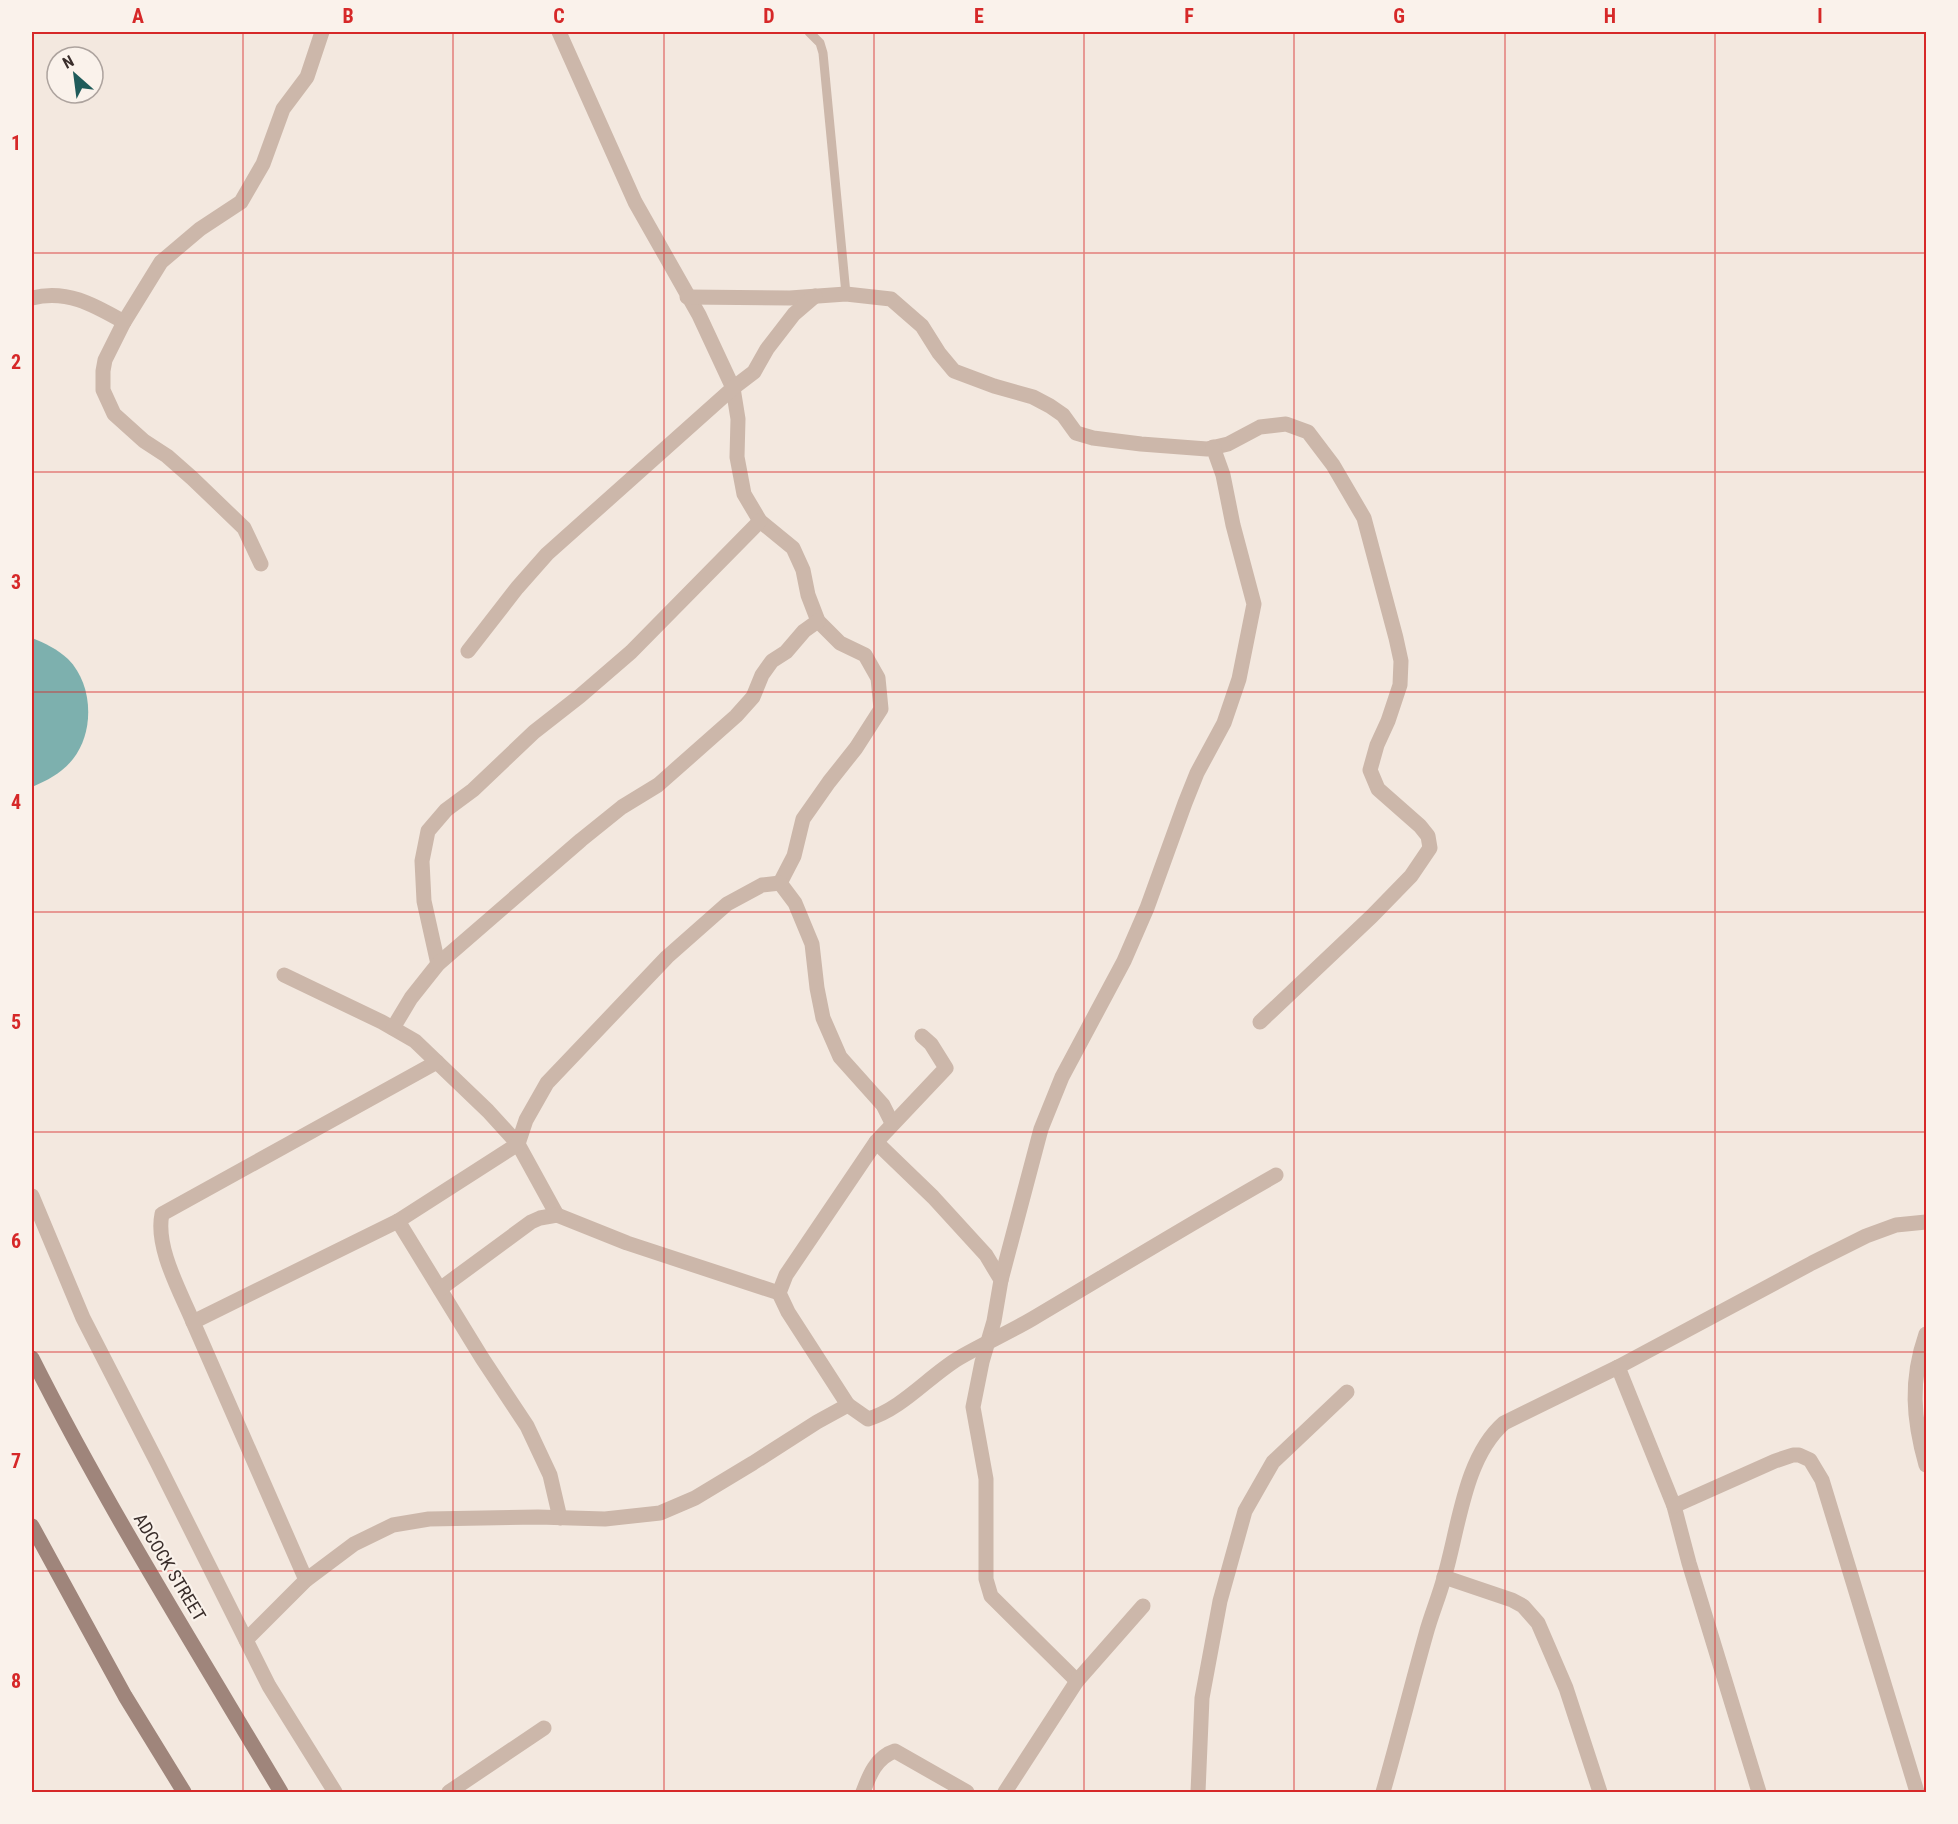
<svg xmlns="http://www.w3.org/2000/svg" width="1958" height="1824" font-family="'Roboto Condensed',sans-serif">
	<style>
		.water { fill: #7db0ae }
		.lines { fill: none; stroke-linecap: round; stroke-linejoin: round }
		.service { stroke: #ccb7aa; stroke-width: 9 }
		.minor { stroke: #ccb7aa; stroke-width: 15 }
		.tertiary { stroke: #ccb7aa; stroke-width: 15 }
		.secondary { stroke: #9f857b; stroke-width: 15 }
		.grid { fill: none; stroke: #d62828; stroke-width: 1.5; stroke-opacity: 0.55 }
		.labels { text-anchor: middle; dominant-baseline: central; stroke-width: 4.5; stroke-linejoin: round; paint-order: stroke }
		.street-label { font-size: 18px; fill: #392d2a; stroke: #faf2eb }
		.neatline { fill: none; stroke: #d62828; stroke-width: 2 }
		.grid-label { font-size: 20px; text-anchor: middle; font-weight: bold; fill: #d62828 }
	</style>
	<rect width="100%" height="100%" fill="#f3e8df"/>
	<path class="water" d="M 32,638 C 45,643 57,649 68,659 C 93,684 95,731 73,759 C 62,773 48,780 32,787 Z"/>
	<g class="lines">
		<polyline class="service" points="809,32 820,43 823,53 846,294"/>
		<g class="minor">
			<polyline points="559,32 635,202 699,315 733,388 738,419 737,457 744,494 760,521 793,548 803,570 808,595 818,621 840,643 865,655 878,678 881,709 856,748 829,782 803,819 794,856 780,883"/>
			<polyline points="687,297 790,298 846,294 891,299 922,326 939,353 954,371 994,386 1033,397 1050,406 1063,415 1076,433 1093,438 1141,444 1207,449 1228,444 1260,427 1286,424 1308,432 1333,465 1364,518 1396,638 1401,661 1400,685 1388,721 1377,745 1370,770 1378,789 1420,826 1428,836 1430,848 1411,876 1372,916 1260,1022"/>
			<path d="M 32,298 C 67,289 94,305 124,322"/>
			<polyline points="261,564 244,528 192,478 167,456 144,441 114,414 103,390 103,371 105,360 124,322 161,262 200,229 241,202 263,164 283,109 307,77 322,32"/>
			<polyline points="468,651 517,588 547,554 733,388 754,372 767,349 794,314 815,296"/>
			<polyline points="438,964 424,901 422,861 428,831 446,810 473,790 534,732 580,696 631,652 760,521"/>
			<polyline points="284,975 382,1022 415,1041 488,1111 518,1144 557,1215"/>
			<polyline points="393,1028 411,998 438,964 581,840 622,807 658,785 736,716 753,697 762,675 772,661 786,652 804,631 818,621"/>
			<polyline points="876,1142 933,1197 986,1255 1001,1280 994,1321 982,1362 973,1407 986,1479 986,1579 991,1596 1077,1681"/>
			<polyline points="32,1196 83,1318 157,1462 269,1686 335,1792"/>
			<polyline points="398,1221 482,1358 527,1426 550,1475 560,1518"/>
			<polyline points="1001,1280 1041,1129 1062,1077 1124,961 1147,908 1185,803 1197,773 1224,723 1239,679 1254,604 1233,525 1223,475 1213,447"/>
			<polyline points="440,1289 531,1222 540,1218 557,1215 627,1243 779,1293"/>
			<path d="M 193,1322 C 180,1291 155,1247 162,1214 L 437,1062"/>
			<polyline points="1618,1367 1674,1506 1689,1563 1759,1792"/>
			<path d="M 848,1405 L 868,1419 C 902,1409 929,1376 959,1358 C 983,1344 1008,1333 1032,1319 C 1113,1271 1193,1222 1276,1175"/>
			<polyline points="1674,1506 1775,1461 1793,1455 1799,1455 1810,1460 1822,1480 1917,1792"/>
			<polyline points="1444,1577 1512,1600 1523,1606 1538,1623 1566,1688 1600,1792"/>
			<polyline points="306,1580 193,1322 398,1221 518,1144 526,1120 547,1083 667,957 727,904 762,885 780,883 795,903 812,944 817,988 823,1018 840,1057 883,1105 892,1123"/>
			<polyline points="246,1640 306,1580 354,1544 393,1525 429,1519 538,1517 605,1519 660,1513 695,1498 753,1463 817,1422 848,1405 788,1312 779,1293 786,1275 876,1142 946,1068 931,1044 922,1036"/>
			<polyline points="449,1792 544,1728"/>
			<path d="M 863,1792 C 869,1776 876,1757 895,1751 L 967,1792"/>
			<polyline points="1005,1792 1077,1681 1143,1606"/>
			<polyline points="1198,1792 1202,1698 1220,1601 1245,1511 1273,1462 1347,1392"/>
			<path d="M 1383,1792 C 1398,1740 1411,1687 1426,1634 C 1431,1615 1439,1597 1444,1578 C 1459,1528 1464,1458 1504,1423 L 1618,1367 L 1812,1263 L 1866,1236 L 1896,1225 L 1926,1222"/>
		</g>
		<path class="tertiary" d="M 1926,1334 C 1910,1380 1913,1419 1926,1465"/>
		<g class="secondary">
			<path d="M 32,1358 C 107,1507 196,1649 281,1792"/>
			<polyline points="32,1526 125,1696 184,1792"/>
		</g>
	</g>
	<path class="grid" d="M 243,32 L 243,1792M 453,32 L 453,1792M 664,32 L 664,1792M 874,32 L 874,1792M 1084,32 L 1084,1792M 1294,32 L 1294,1792M 1505,32 L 1505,1792M 1715,32 L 1715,1792M 32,253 L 1926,253M 32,472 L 1926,472M 32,692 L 1926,692M 32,912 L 1926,912M 32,1132 L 1926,1132M 32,1352 L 1926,1352M 32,1571 L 1926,1571"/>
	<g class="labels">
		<g class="street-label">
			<text transform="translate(170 1567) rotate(59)">ADCOCK STREET</text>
		</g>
	</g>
	<rect width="1958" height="1824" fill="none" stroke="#faf2eb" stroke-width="66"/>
	<g transform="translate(75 75) rotate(332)"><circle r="28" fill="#faf2eb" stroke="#ada39e" stroke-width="1.5"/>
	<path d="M0-4.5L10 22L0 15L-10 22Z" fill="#1f5b5a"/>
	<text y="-9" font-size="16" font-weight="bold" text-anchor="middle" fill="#392d2a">N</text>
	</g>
	<rect x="33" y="33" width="1892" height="1758" class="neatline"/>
	<g class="grid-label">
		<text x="138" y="23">A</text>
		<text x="348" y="23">B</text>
		<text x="559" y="23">C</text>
		<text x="769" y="23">D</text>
		<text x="979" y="23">E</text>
		<text x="1189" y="23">F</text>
		<text x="1399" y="23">G</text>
		<text x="1610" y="23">H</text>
		<text x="1820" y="23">I</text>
		<text x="16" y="150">1</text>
		<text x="16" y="369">2</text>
		<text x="16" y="589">3</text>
		<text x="16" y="809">4</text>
		<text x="16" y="1029">5</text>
		<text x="16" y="1248">6</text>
		<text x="16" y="1468">7</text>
		<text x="16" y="1688">8</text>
	</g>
</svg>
